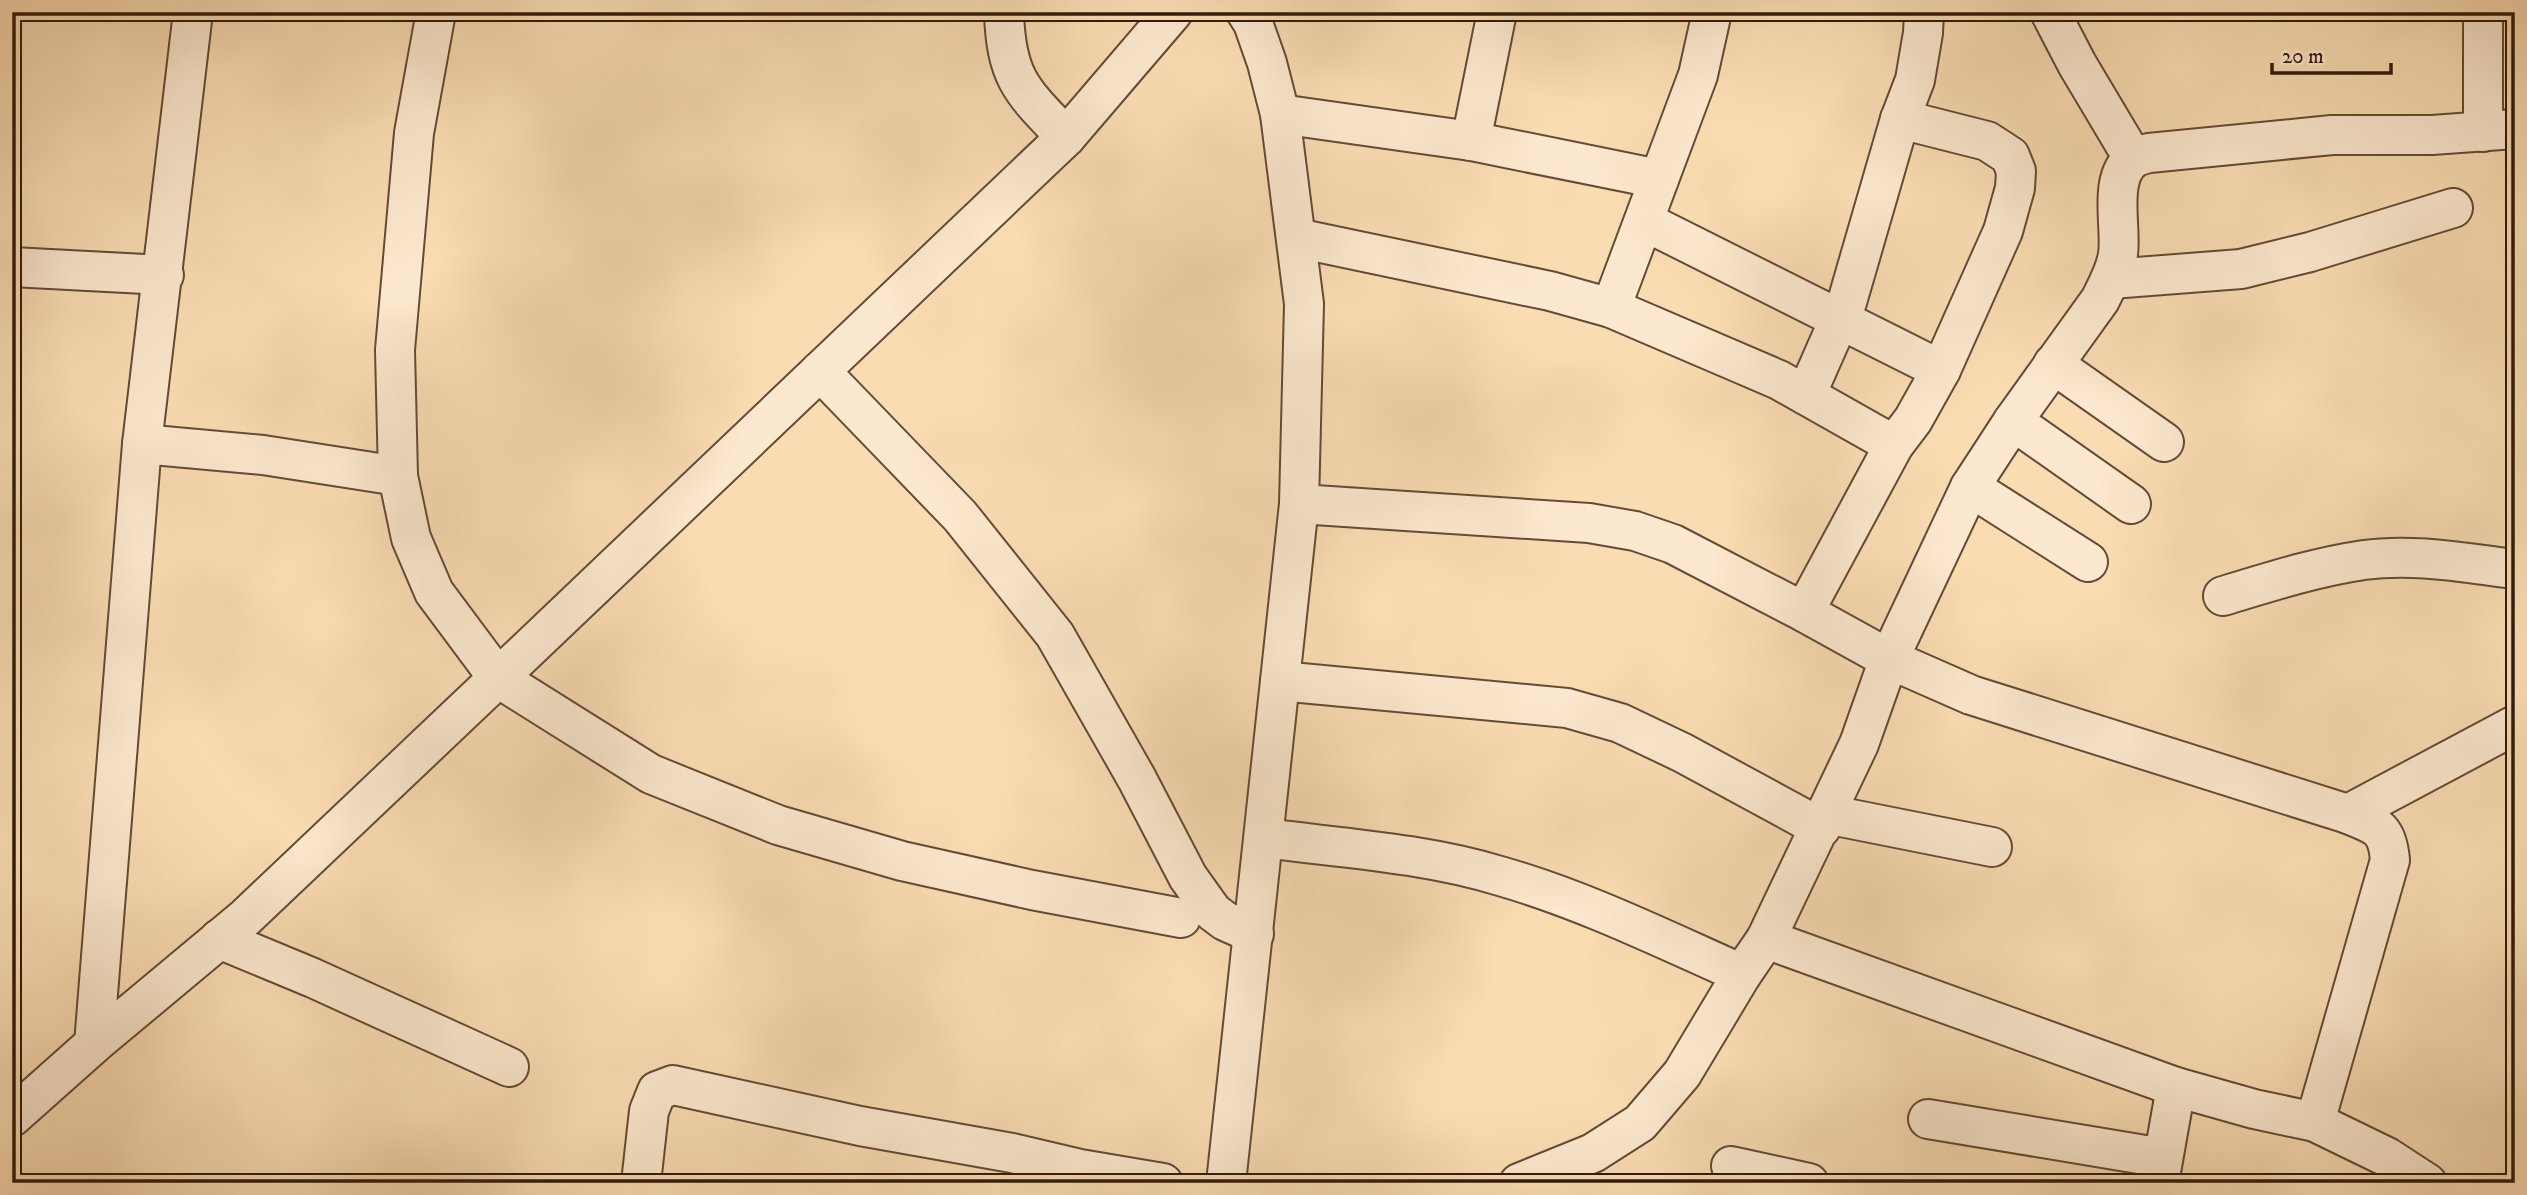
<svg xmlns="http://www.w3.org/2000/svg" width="2527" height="1195" font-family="'IM FELL DW Pica',serif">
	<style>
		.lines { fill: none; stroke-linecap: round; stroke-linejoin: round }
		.minor-casing { stroke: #634b36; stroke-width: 42 }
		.tertiary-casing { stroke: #634b36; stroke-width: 42 }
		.minor { stroke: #fce8ce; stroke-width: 38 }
		.tertiary { stroke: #fce8ce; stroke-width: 38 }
	</style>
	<rect width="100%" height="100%" fill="#fadcb3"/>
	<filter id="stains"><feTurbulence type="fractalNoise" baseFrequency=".00286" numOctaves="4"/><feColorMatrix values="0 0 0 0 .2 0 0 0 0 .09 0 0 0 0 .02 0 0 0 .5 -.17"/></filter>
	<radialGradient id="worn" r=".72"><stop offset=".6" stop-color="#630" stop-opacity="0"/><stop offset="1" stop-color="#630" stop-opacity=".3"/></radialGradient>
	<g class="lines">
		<g class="minor-casing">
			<g id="minor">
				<polyline points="436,12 414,133 395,350 398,476 411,538 434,592 498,678 651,774 778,825 902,861 1032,890 1181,918"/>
				<path d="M 1004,12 C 1006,79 1022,91 1066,137"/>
				<polyline points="2050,12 2077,64 2133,158"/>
				<polyline points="1280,114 1471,141 1659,179"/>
				<polyline points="2483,132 2483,12"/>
				<polyline points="1471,141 1497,12"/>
				<polyline points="1644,221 1941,370"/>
				<polyline points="1297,238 1550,291 1611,308 1779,380 1894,445"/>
				<polyline points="12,267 164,275"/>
				<polyline points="2111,279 2241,269 2310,252 2453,208"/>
				<polyline points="1611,308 1698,75 1712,12"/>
				<polyline points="2053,364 2164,442"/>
				<polyline points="820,371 960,516 1055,635 1137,779 1188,877 1213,912 1225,921 1254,934"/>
				<polyline points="1806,395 1847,302 1900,119 1915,80 1923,33 1924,12"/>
				<polyline points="2013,421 2131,504"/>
				<polyline points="142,444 263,455 398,476"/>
				<polyline points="1970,487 2088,562"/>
				<polyline points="1299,504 1589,523 1635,531 1673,544 1804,612 1889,659 1971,695 2348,814 2515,725"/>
				<path d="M 2223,596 C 2269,582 2316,567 2364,560 C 2414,553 2465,563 2515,569"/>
				<polyline points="1804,612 1894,445 1913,420 1941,370 2003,231 2015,188 2016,171 2010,156 1987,141 1900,119"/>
				<polyline points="1280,681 1567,708 1620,723 1683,753 1821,828"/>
				<polyline points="1826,814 1992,847"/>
				<path d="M 1264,838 C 1342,848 1424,853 1500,876 C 1584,900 1663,939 1742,974"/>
				<polyline points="219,939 313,978 509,1067"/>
				<polyline points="1766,939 2176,1087 2254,1109 2315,1122 2387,1157 2427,1183"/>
				<polyline points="94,1044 142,444 193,12"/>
				<polyline points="1928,1119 2163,1158"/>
				<path d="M 2315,1122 L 2390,860 C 2387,827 2377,826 2348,814"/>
				<polyline points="1731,1166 1809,1183"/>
				<polyline points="641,1183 649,1111 657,1091 673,1085 860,1126 1012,1153 1080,1169 1163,1183"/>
				<path d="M 1519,1183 L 1593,1153 L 1640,1123 L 1682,1074 L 1742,974 L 1766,939 L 1859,744 L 1889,659 L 1970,487 L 2013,421 L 2100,300 C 2107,286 2116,270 2118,254 C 2122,227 2107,177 2134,158 C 2138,156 2145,154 2149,153 L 2332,135 L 2432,135 L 2515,129"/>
				<polyline points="2159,1183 2176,1087"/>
			</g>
		</g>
		<g class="tertiary-casing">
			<g id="tertiary">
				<polyline points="12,1117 94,1044 246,917 498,678 1066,137 1173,12"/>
				<polyline points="1226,1183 1299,504 1304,304 1280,114 1267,63 1253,23 1246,12"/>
			</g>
		</g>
		<use href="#minor" class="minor"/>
		<use href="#tertiary" class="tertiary"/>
	</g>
	<rect width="2527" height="1195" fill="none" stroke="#fadcb3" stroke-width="42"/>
	<rect x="14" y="14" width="2499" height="1167" fill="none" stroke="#311b0d" stroke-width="3.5"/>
	<rect x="21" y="21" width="2485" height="1153" fill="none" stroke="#311b0d" stroke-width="2"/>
	<path d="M2272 63v10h119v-10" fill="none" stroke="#311b0d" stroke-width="3.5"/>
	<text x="2282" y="63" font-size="21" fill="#311b0d" stroke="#fce8ce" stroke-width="5" paint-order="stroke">20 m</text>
	<rect width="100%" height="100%" filter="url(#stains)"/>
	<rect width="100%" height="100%" fill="url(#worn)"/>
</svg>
